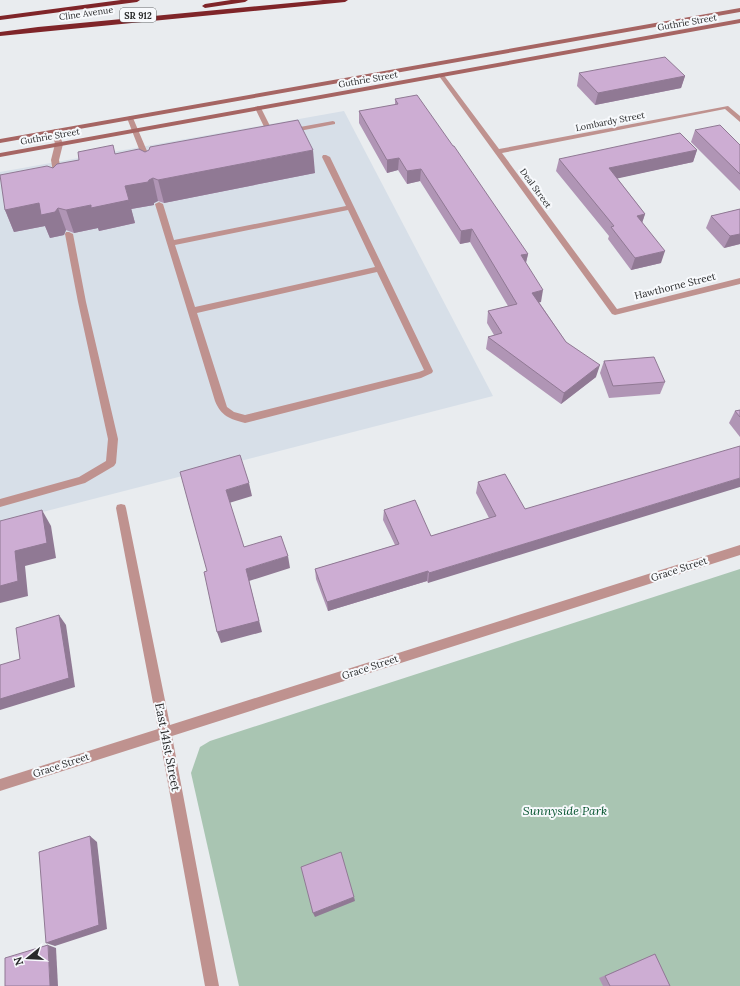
<svg xmlns="http://www.w3.org/2000/svg" width="740" height="986" font-family="Lora,serif">
	<style>
		.built { fill: #d7dfe8 }
		.green { fill: #a9c5b2 }
		.lines { fill: none; stroke-linecap: round; stroke-linejoin: round }
		.lane { fill: #bf928f; fill-rule: evenodd }
		.street { fill: #bf928f; fill-rule: evenodd }
		.secondary { fill: #a66563; fill-rule: evenodd }
		.highway { fill: #7f2529; fill-rule: evenodd }
		.wall { fill: #b095b5 }
		.shaded-wall { fill: #907994 }
		.building { fill: #cdadd3; stroke: #907994 }
		.labels { text-anchor: middle; dominant-baseline: central; stroke-width: 4; stroke-linejoin: round; paint-order: stroke }
		.far-street-label { font-size: 9px; fill: #292a2b; stroke: #f7f9fc }
		.shield { fill: #f7f9fc; stroke: #67686a; stroke-width: 1 }
		.shield-label { font-size: 9px; font-weight: bold; fill: #292a2b }
		.street-label { font-size: 10px; fill: #292a2b; stroke: #f7f9fc }
		.near-street-label { font-size: 12px; fill: #292a2b; stroke: #f7f9fc }
		.near-park-label { font-size: 12px; font-style: italic; fill: #075530; stroke: #f7f9fc }
	</style>
	<rect width="100%" height="100%" fill="#e9ecef"/>
	<polygon class="built" points="344,111 493,396 0,523 0,172"/>
	<polygon class="green" points="740,569 740,986 239,986 191,773 200,747 210,741"/>
	<g class="lines">
		<g class="lane">
			<polygon points="258,106 261,108 274,134 268,137 265,135 267,133 255,108"/>
			<polygon points="130,116 133,118 147,151 157,153 157,157 151,157 141,154 127,118"/>
			<polygon points="333,121 335,122 335,124 289,133 286,131 289,129"/>
			<polygon points="59,142 63,144 59,160 62,178 58,180 54,178 51,160 55,144"/>
			<path d="M 323,155 L 326,155 L 330,157 L 433,371 L 432,373 L 421,378 L 245,423 C 230,419 221,416 215,401 L 155,204 L 159,202 L 163,204 L 174,240 L 346,206 L 322,157 ZM 348,210 L 375,267 L 195,307 L 175,245 ZM 377,272 L 424,370 L 419,372 L 245,415 L 234,412 L 227,407 L 197,313 Z"/>
			<polygon points="66,232 69,232 73,234 86,302 118,439 116,463 114,466 85,483 0,507 0,499 79,477 106,461 108,439 78,302 65,234"/>
		</g>
		<g class="street">
			<polygon points="439,74 443,74 499,149 728,106 740,116 740,122 725,109 502,153 617,309 740,278 740,284 615,315 612,314 439,76"/>
			<polygon points="55,129 58,131 63,144 61,145 55,144 52,131"/>
			<polygon points="121,504 125,505 126,508 170,725 740,545 740,555 172,736 219,986 205,986 160,740 0,791 0,779 158,729 116,508 117,505"/>
		</g>
		<g class="secondary">
			<polygon points="740,8 740,12 0,143 0,139"/>
			<polygon points="740,19 740,23 0,157 0,153"/>
		</g>
		<g class="highway">
			<polygon points="121,0 140,0 137,2 0,20 0,16"/>
			<polygon points="231,0 248,0 245,2 205,8 202,6 205,4"/>
			<polygon points="323,0 348,0 345,2 0,36 0,32 38,27"/>
		</g>
	</g>
	<g class="wall">
		<polygon points="579,73 685,76 681,88 595,105 577,86"/>
		<polygon points="395,99 528,254 526,263 541,302 539,302 566,342 596,377 561,404 486,349 488,337 494,335 487,323 488,311 508,306 470,242 460,244 420,181 407,184 398,170 387,173 359,123 359,111 395,105"/>
		<polygon points="695,130 740,145 740,191 691,142"/>
		<polygon points="697,150 693,162 617,178 645,214 642,223 661,263 631,270 608,239 609,236 556,171 559,159"/>
		<polygon points="145,152 315,173 164,203 158,201 154,203 154,205 131,209 135,223 99,231 98,228 74,233 66,230 64,235 50,238 45,226 14,232 5,210 53,168 115,154"/>
		<polygon points="740,209 740,244 724,248 706,228 711,216"/>
		<polygon points="604,361 665,382 660,394 609,398 600,373"/>
		<polygon points="740,410 740,437 729,423 735,411"/>
		<polygon points="478,482 525,509 428,583 427,581 328,611 316,579 315,569 395,545 383,520 384,510 431,536 489,518 476,493"/>
		<polygon points="655,954 670,986 603,986 599,978"/>
	</g>
	<g class="shaded-wall">
		<polygon points="685,76 681,88 595,105 598,93"/>
		<polygon points="313,150 315,173 164,203 158,180"/>
		<polygon points="697,150 693,162 606,181 609,168"/>
		<polygon points="399,158 398,170 387,173 387,160"/>
		<polygon points="421,169 420,181 407,184 407,171"/>
		<polygon points="153,178 158,201 154,203 154,205 131,209 125,186 149,180"/>
		<polygon points="129,200 135,223 99,231 98,228 74,233 66,210 91,205"/>
		<polygon points="39,203 58,208 66,230 64,235 50,238 45,226 14,232 5,210"/>
		<polygon points="645,214 641,226 637,216"/>
		<polygon points="472,229 470,242 460,244 461,231"/>
		<polygon points="740,234 740,244 724,248 730,236"/>
		<polygon points="665,251 661,263 631,270 635,258"/>
		<polygon points="528,254 525,266 521,255"/>
		<polygon points="543,290 541,302 530,305 532,293"/>
		<polygon points="600,365 596,377 561,404 564,393"/>
		<polygon points="740,478 740,487 428,583 429,573"/>
		<polygon points="249,483 252,496 229,503 226,490"/>
		<polygon points="42,510 51,526 56,558 25,566 28,596 0,603 0,586 15,551"/>
		<polygon points="288,556 290,568 249,581 262,632 221,643 217,632 246,569"/>
		<polygon points="428,571 427,581 328,611 327,602"/>
		<polygon points="59,615 66,625 75,687 0,710 0,699"/>
		<polygon points="90,836 97,842 107,929 55,946 46,943"/>
		<polygon points="354,897 355,901 315,917 313,913"/>
		<polygon points="48,945 56,948 58,986 50,986"/>
	</g>
	<g class="building">
		<polygon points="665,57 685,76 598,93 579,73"/>
		<polygon points="417,95 453,146 454,146 528,254 521,255 543,290 532,293 566,342 600,365 564,393 488,337 502,333 488,311 517,304 472,229 461,231 421,169 407,171 399,158 387,160 359,111 398,104 395,99"/>
		<polygon points="298,120 313,150 158,180 153,178 149,180 148,182 125,186 129,200 91,208 91,205 66,210 58,208 55,212 41,215 39,203 5,210 0,175 47,166 53,168 57,164 79,160 78,152 113,145 115,154 139,149 145,152 149,150 150,147"/>
		<polygon points="720,125 740,145 740,174 695,130"/>
		<polygon points="680,133 697,150 609,168 645,214 637,216 665,251 635,258 611,227 614,226 559,159"/>
		<polygon points="740,209 740,234 730,236 711,216"/>
		<polygon points="654,357 665,382 613,386 604,361"/>
		<polygon points="740,410 740,417 735,411"/>
		<polygon points="740,446 740,478 429,573 428,571 327,602 315,569 399,544 384,510 415,500 431,536 496,516 478,482 505,474 525,509"/>
		<polygon points="240,455 249,483 226,490 244,547 281,536 288,556 246,569 259,621 217,632 204,572 207,571 180,472"/>
		<polygon points="42,510 47,543 15,551 18,581 0,586 0,521"/>
		<polygon points="59,615 69,678 0,699 0,665 20,659 16,628"/>
		<polygon points="90,836 99,925 46,943 39,852"/>
		<polygon points="341,852 354,897 313,913 301,867"/>
		<polygon points="48,945 50,986 5,986 5,958"/>
		<polygon points="655,954 670,986 610,986 605,976"/>
	</g>
	<g class="labels">
		<g class="far-street-label">
			<text transform="translate(86 13) rotate(-8)">Cline Avenue</text>
			<text transform="translate(687 22) rotate(-10)">Guthrie Street</text>
			<text transform="translate(368 79) rotate(-10)">Guthrie Street</text>
			<text transform="translate(610 121) rotate(-11)">Lombardy Street</text>
			<text transform="translate(50 136) rotate(-10)">Guthrie Street</text>
			<text transform="translate(536 188) rotate(54)">Deal Street</text>
		</g>
		<rect class="shield" x="120" y="8" width="36" height="14" rx="3"/>
		<g class="shield-label">
			<text x="138" y="15">SR 912</text>
		</g>
		<g class="street-label">
			<text transform="translate(675 286) rotate(-14)">Hawthorne Street</text>
			<text transform="translate(679 569) rotate(-18)">Grace Street</text>
			<text transform="translate(370 667) rotate(-18)">Grace Street</text>
			<text transform="translate(61 765) rotate(-18)">Grace Street</text>
		</g>
		<g class="near-street-label">
			<text transform="translate(168 747) rotate(79)">East 141st Street</text>
		</g>
		<g class="near-park-label">
			<text x="565" y="810">Sunnyside Park</text>
		</g>
	</g>
	<g transform="translate(28 958) rotate(252)" stroke="#f7f9fc" stroke-width="3" paint-order="stroke">
	<path d="M0-3L7 15L0 10L-7 15Z" fill="#292a2b"/>
	<text y="-6" font-size="11" font-weight="bold" text-anchor="middle" fill="#292a2b">N</text>
	</g>
</svg>
